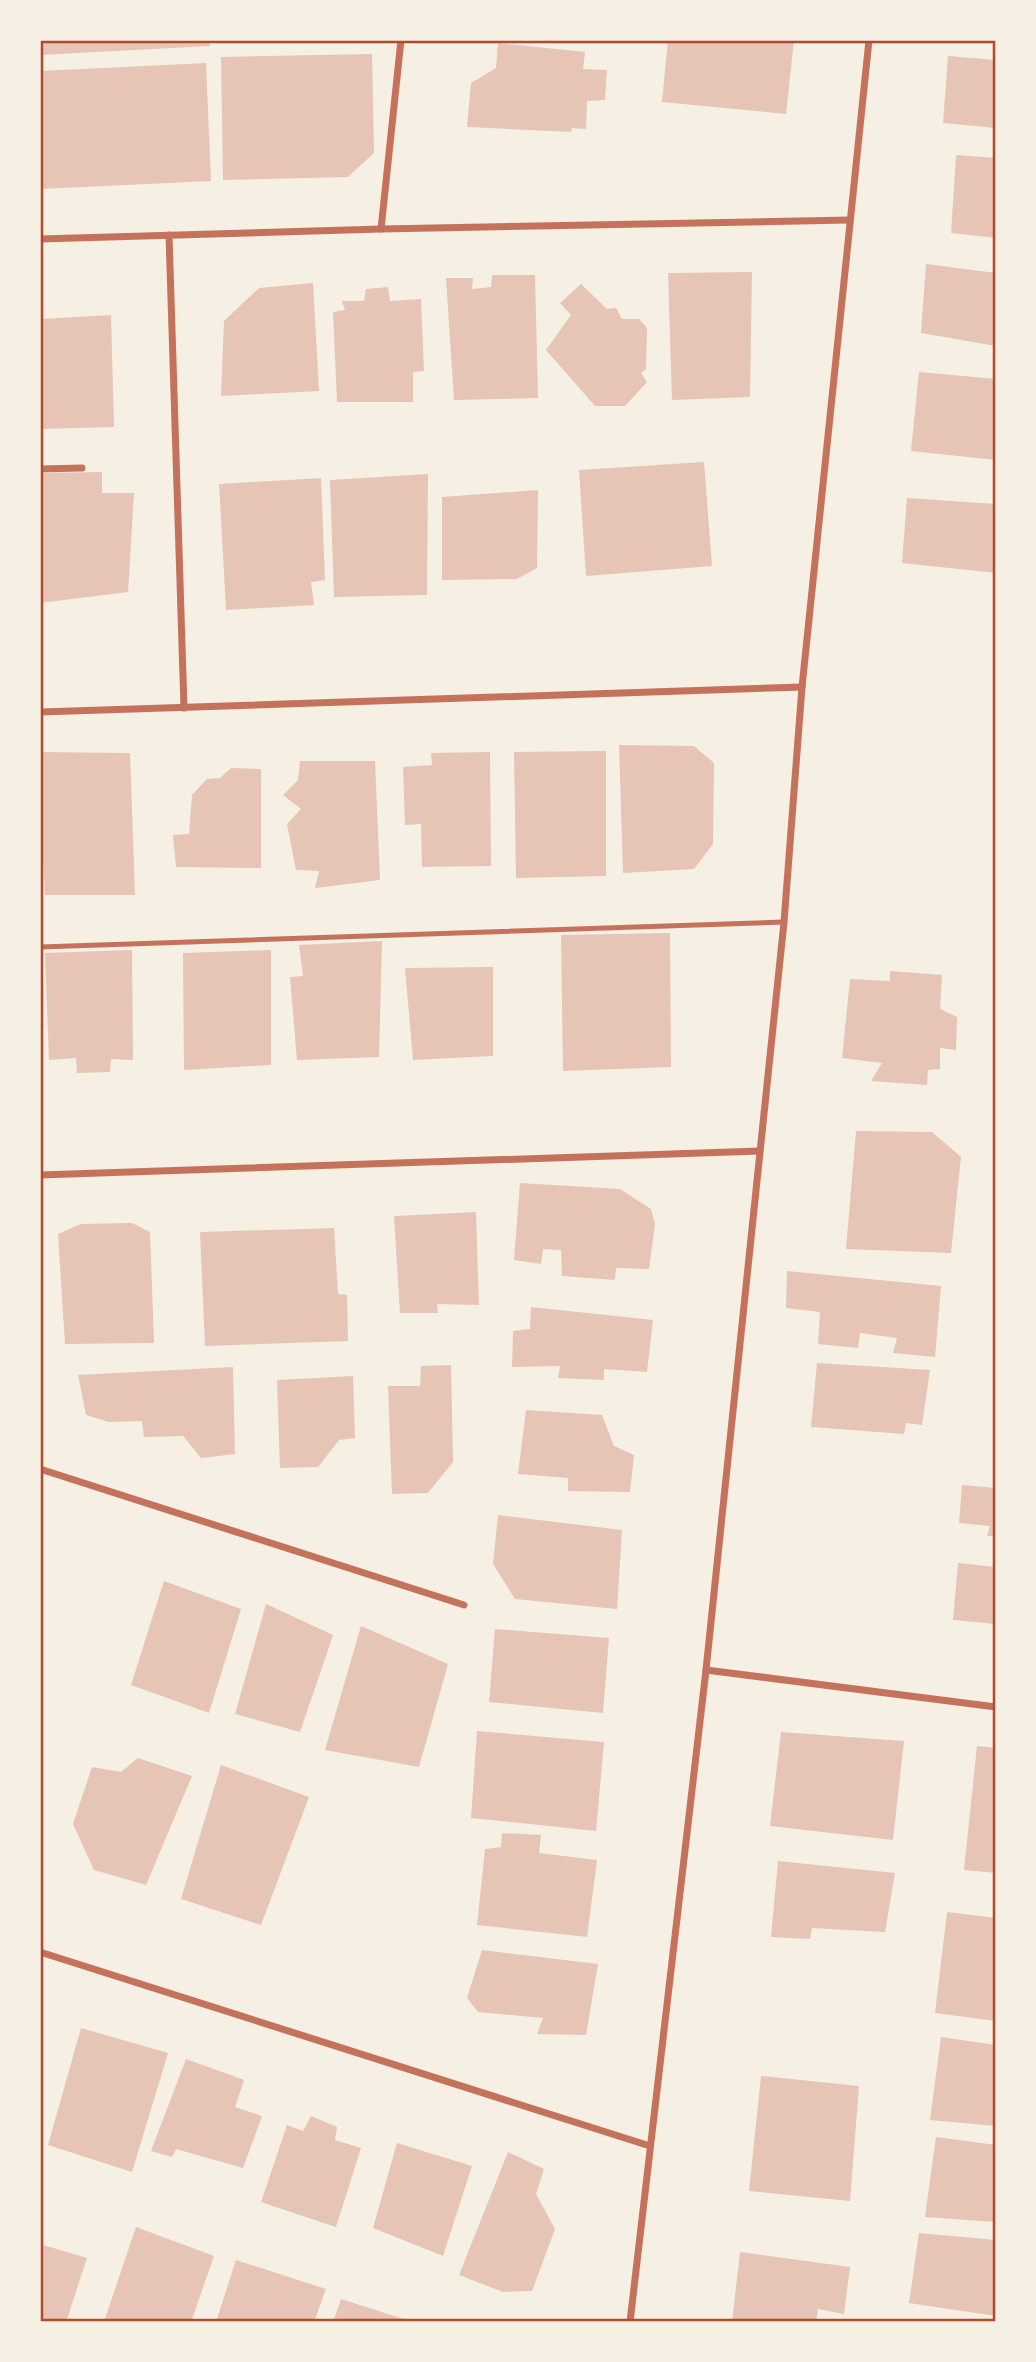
<svg xmlns="http://www.w3.org/2000/svg" width="1036" height="2362" font-family="'Open Sans',sans-serif">
	<style>
		.building { fill: #e6c5b7 }
		.lines { fill: none; stroke-linecap: round; stroke-linejoin: round }
		.service { stroke: #c5725c; stroke-width: 5 }
		.minor { stroke: #c5725c; stroke-width: 7 }
		.neatline { fill: none; stroke: #b5482f; stroke-width: 2.5 }
	</style>
	<rect width="100%" height="100%" fill="#f6efe4"/>
	<g class="building">
		<polygon points="40,40 210,40 210,46 40,55"/>
		<polygon points="668,40 794,40 786,114 662,102"/>
		<polygon points="498,43 585,52 583,69 607,70 605,100 587,101 586,129 572,128 571,132 467,127 471,83 496,68"/>
		<polygon points="372,54 374,153 348,177 223,180 221,57"/>
		<polygon points="948,56 996,60 996,128 943,123"/>
		<polygon points="206,63 211,181 40,189 40,71"/>
		<polygon points="956,155 996,158 996,238 951,233"/>
		<polygon points="926,264 996,273 996,346 921,333"/>
		<polygon points="752,272 750,397 672,400 668,273"/>
		<polygon points="492,275 535,275 538,398 454,400 446,278 473,278 472,289 491,287"/>
		<polygon points="313,283 319,391 221,396 224,321 259,288"/>
		<polygon points="581,284 607,309 616,308 622,319 639,319 647,328 646,369 641,373 647,382 625,406 595,406 546,350 571,315 560,303"/>
		<polygon points="388,287 390,301 421,299 424,371 413,372 413,402 337,402 333,312 345,310 342,301 364,301 366,289"/>
		<polygon points="111,315 114,427 40,429 40,319"/>
		<polygon points="919,372 996,379 996,460 911,451"/>
		<polygon points="704,462 712,566 586,576 579,470"/>
		<polygon points="102,472 102,493 134,493 128,592 40,603 40,473"/>
		<polygon points="428,474 427,595 334,597 330,480"/>
		<polygon points="321,478 325,580 311,582 314,605 226,610 219,484"/>
		<polygon points="538,490 537,568 517,579 442,580 442,497"/>
		<polygon points="907,498 996,504 996,573 902,563"/>
		<polygon points="619,745 694,746 714,763 713,844 694,869 623,873"/>
		<polygon points="606,751 606,876 516,878 514,752"/>
		<polygon points="40,752 130,753 135,895 45,895 40,801"/>
		<polygon points="490,752 491,866 422,867 421,824 405,825 403,767 432,765 431,753"/>
		<polygon points="300,761 375,761 380,880 315,888 319,871 296,870 287,824 301,809 283,795 298,780"/>
		<polygon points="231,768 261,769 261,868 176,867 173,835 189,834 192,795 207,779 220,778"/>
		<polygon points="670,933 671,1067 563,1071 561,935"/>
		<polygon points="382,941 379,1057 297,1060 290,977 303,976 299,945"/>
		<polygon points="132,950 133,1060 111,1059 110,1072 77,1073 76,1058 49,1060 45,953"/>
		<polygon points="271,950 271,1065 184,1070 183,953"/>
		<polygon points="493,967 493,1056 413,1060 405,968"/>
		<polygon points="890,971 942,975 940,1009 957,1017 956,1050 940,1048 940,1069 928,1070 927,1085 871,1081 882,1063 842,1058 850,979 890,981"/>
		<polygon points="856,1131 932,1132 961,1157 951,1253 846,1249"/>
		<polygon points="520,1183 620,1189 651,1209 655,1224 649,1269 616,1268 615,1280 562,1276 561,1250 543,1249 541,1264 514,1260"/>
		<polygon points="476,1212 479,1305 437,1304 438,1313 400,1313 394,1216"/>
		<polygon points="132,1223 150,1232 154,1343 65,1344 58,1234 81,1224"/>
		<polygon points="334,1228 338,1294 347,1295 348,1341 205,1346 200,1232"/>
		<polygon points="787,1271 941,1286 935,1357 893,1353 897,1338 860,1333 858,1348 818,1344 820,1312 786,1308"/>
		<polygon points="531,1307 653,1320 647,1372 604,1369 604,1380 558,1378 560,1366 512,1367 513,1331 530,1329"/>
		<polygon points="817,1363 930,1370 922,1425 906,1423 904,1434 811,1427"/>
		<polygon points="451,1365 453,1462 428,1493 392,1494 388,1386 420,1386 421,1366"/>
		<polygon points="233,1367 235,1454 201,1458 183,1436 144,1437 142,1421 109,1422 86,1415 78,1375"/>
		<polygon points="353,1376 355,1438 339,1440 318,1467 280,1468 277,1380"/>
		<polygon points="526,1410 602,1415 614,1446 634,1455 630,1492 568,1491 568,1478 518,1474"/>
		<polygon points="962,1485 996,1488 996,1536 987,1536 990,1526 959,1523"/>
		<polygon points="498,1515 622,1530 617,1609 515,1599 493,1564"/>
		<polygon points="958,1563 996,1567 996,1624 953,1620"/>
		<polygon points="164,1581 241,1609 209,1713 131,1685"/>
		<polygon points="266,1604 333,1635 300,1732 235,1714"/>
		<polygon points="361,1626 448,1664 419,1767 325,1750"/>
		<polygon points="495,1629 609,1638 603,1713 489,1702"/>
		<polygon points="477,1731 604,1742 596,1831 471,1818"/>
		<polygon points="781,1732 904,1741 893,1840 770,1826"/>
		<polygon points="977,1746 996,1748 996,1873 964,1870"/>
		<polygon points="138,1758 192,1776 146,1885 94,1870 73,1824 92,1767 121,1772"/>
		<polygon points="221,1765 309,1797 261,1925 181,1899"/>
		<polygon points="502,1833 541,1835 539,1853 597,1860 587,1937 477,1925 485,1849 501,1847"/>
		<polygon points="778,1861 895,1873 885,1932 812,1928 810,1939 771,1937"/>
		<polygon points="947,1912 996,1918 996,2021 935,2013"/>
		<polygon points="482,1950 598,1964 586,2035 537,2034 543,2018 478,2012 467,1998"/>
		<polygon points="81,2028 168,2053 132,2172 48,2145"/>
		<polygon points="941,2037 996,2045 996,2126 930,2120"/>
		<polygon points="186,2059 244,2080 235,2107 262,2116 243,2168 176,2149 172,2157 151,2151"/>
		<polygon points="761,2076 859,2086 850,2201 749,2191"/>
		<polygon points="311,2116 337,2127 335,2140 361,2148 336,2227 261,2202 287,2125 303,2131"/>
		<polygon points="936,2137 996,2145 996,2222 925,2217"/>
		<polygon points="397,2143 472,2166 443,2256 373,2228"/>
		<polygon points="508,2152 544,2169 536,2194 555,2229 532,2291 503,2292 459,2275"/>
		<polygon points="136,2227 214,2256 191,2322 104,2322"/>
		<polygon points="919,2233 996,2240 996,2316 909,2303"/>
		<polygon points="40,2244 87,2258 66,2322 40,2322"/>
		<polygon points="740,2252 850,2267 844,2314 818,2309 816,2322 732,2322"/>
		<polygon points="236,2260 326,2289 314,2322 216,2322"/>
		<polygon points="341,2299 410,2321 410,2322 333,2322"/>
	</g>
	<g class="lines">
		<polyline class="service" points="40,947 784,922"/>
		<g class="minor">
			<polyline points="381,229 401,40"/>
			<polyline points="169,235 184,708"/>
			<polyline points="40,239 381,229 849,220"/>
			<polyline points="40,469 82,468"/>
			<polyline points="40,712 802,687"/>
			<polyline points="40,1175 760,1151"/>
			<polyline points="40,1469 464,1605"/>
			<polyline points="706,1670 996,1707"/>
			<polyline points="40,1952 650,2146"/>
			<polyline points="630,2322 706,1670 784,922 802,687 869,40"/>
		</g>
	</g>
	<rect width="1036" height="2362" fill="none" stroke="#f6efe4" stroke-width="84"/>
	<rect x="42" y="42" width="952" height="2278" class="neatline"/>
</svg>
